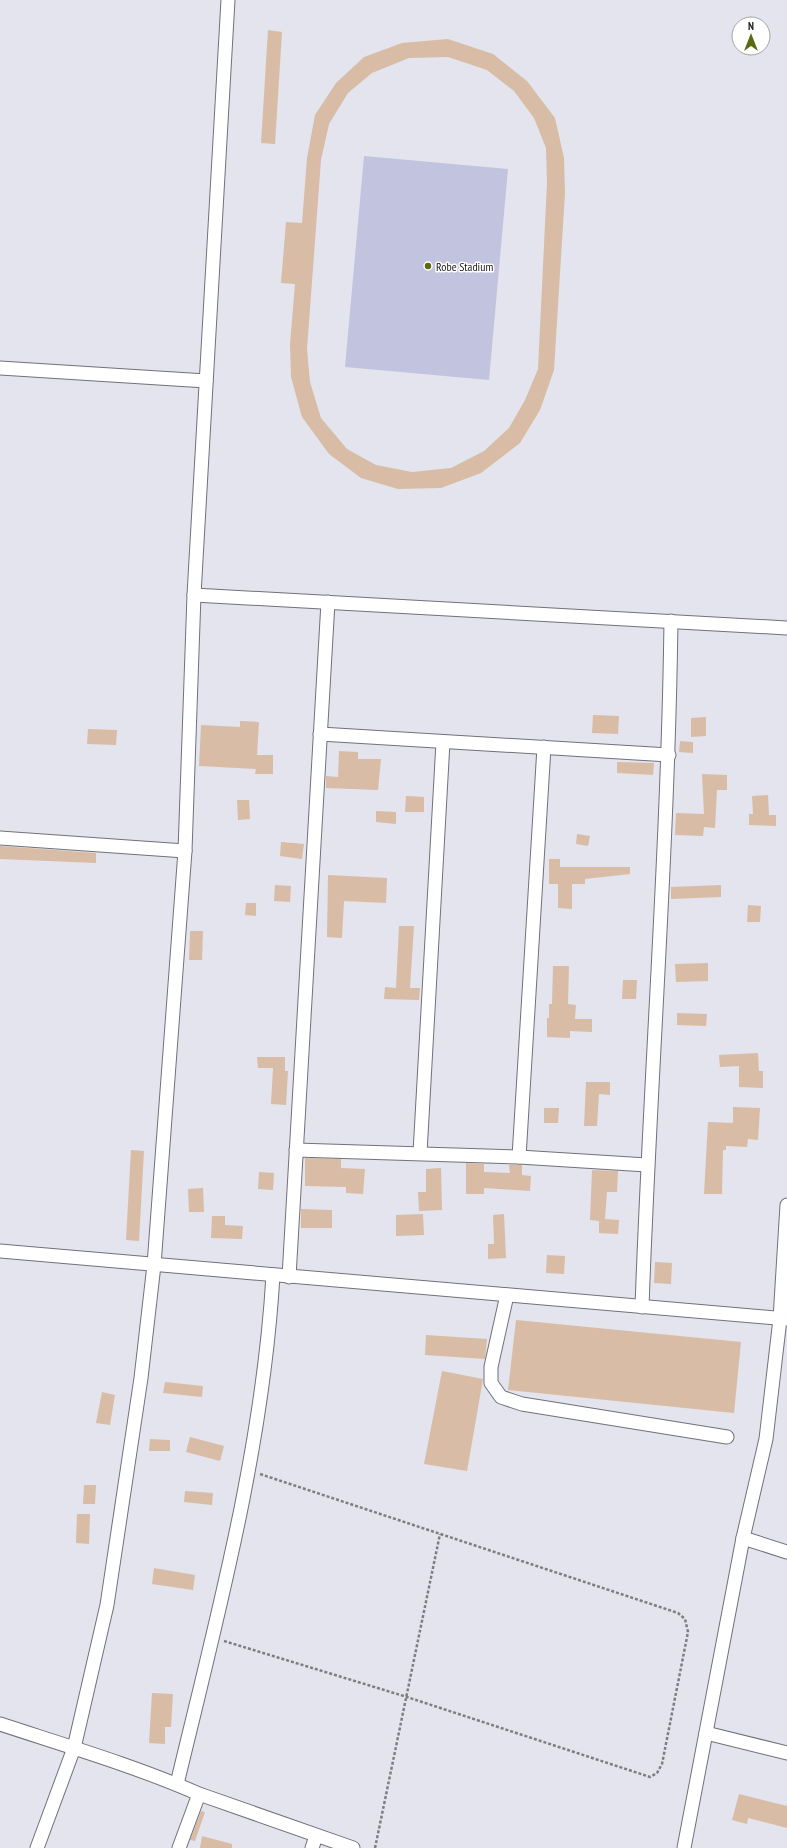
<svg xmlns="http://www.w3.org/2000/svg" width="787" height="1848" font-family="'PT Sans Narrow',sans-serif">
	<style>
		.green { fill: #c2c4df }
		.building { fill: #d8bca5; fill-rule: evenodd }
		.lines { fill: none; stroke-linecap: round; stroke-linejoin: round }
		.minor-casing { stroke: #707179; stroke-width: 15 }
		.path { stroke: #7d7e84; stroke-width: 2.5; stroke-dasharray: 3 2; stroke-linecap: butt }
		.minor { stroke: #fff; stroke-width: 13 }
		.poi-dot { fill: #5e6a11; stroke: #fff; stroke-width: 1.5 }
		.labels { text-anchor: middle; dominant-baseline: central; stroke-width: 3; stroke-linejoin: round; paint-order: stroke }
		.poi-label { font-size: 12px; fill: #19191c; stroke: #fff; text-anchor: start }
	</style>
	<rect width="100%" height="100%" fill="#e3e4ed"/>
	<polygon class="green" points="364,156 508,169 489,380 345,367"/>
	<g class="building">
		<polygon points="268,30 282,32 275,144 261,143"/>
		<path d="M 448,39 L 493,54 L 527,81 L 555,118 L 564,158 L 565,193 L 554,370 L 540,410 L 520,443 L 481,473 L 441,488 L 398,489 L 361,478 L 329,454 L 302,417 L 291,377 L 290,344 L 295,284 L 281,283 L 286,222 L 302,223 L 307,158 L 315,115 L 336,83 L 364,57 L 402,43 ZM 448,57 L 487,70 L 514,91 L 534,118 L 546,148 L 547,183 L 538,369 L 525,400 L 509,428 L 484,451 L 451,468 L 412,472 L 376,465 L 347,449 L 321,418 L 310,382 L 307,349 L 321,160 L 329,124 L 348,93 L 372,73 L 409,58 Z"/>
		<polygon points="593,715 619,716 618,734 592,733"/>
		<polygon points="706,717 706,736 691,737 691,718"/>
		<polygon points="240,721 259,722 257,755 273,755 273,774 255,774 256,769 199,766 201,725 240,727"/>
		<polygon points="88,729 117,730 116,745 87,744"/>
		<polygon points="680,741 693,742 693,753 679,752"/>
		<polygon points="339,751 358,752 358,759 381,759 378,790 326,788 326,776 338,777"/>
		<polygon points="617,762 654,763 653,775 617,773"/>
		<polygon points="702,774 727,775 727,790 717,790 715,828 704,827 703,836 675,835 676,813 704,814"/>
		<polygon points="768,795 769,815 776,815 776,826 749,825 749,814 753,814 752,796"/>
		<polygon points="406,796 424,797 424,812 405,812"/>
		<polygon points="237,800 249,800 250,819 238,820"/>
		<polygon points="376,811 396,812 396,824 376,822"/>
		<polygon points="577,834 590,836 588,846 576,844"/>
		<polygon points="281,842 304,844 302,859 280,856"/>
		<polygon points="0,846 96,853 96,863 0,859"/>
		<polygon points="549,859 560,859 560,867 630,867 630,874 585,879 585,884 572,884 572,909 558,908 558,884 549,884"/>
		<polygon points="328,875 387,878 386,903 344,901 342,938 327,937"/>
		<polygon points="275,885 291,886 290,902 274,901"/>
		<polygon points="721,885 721,897 671,899 671,887"/>
		<polygon points="246,903 256,903 256,916 245,915"/>
		<polygon points="748,905 761,906 760,922 747,922"/>
		<polygon points="399,926 414,926 410,988 420,988 419,1000 384,999 385,987 396,988"/>
		<polygon points="190,931 203,931 202,960 189,960"/>
		<polygon points="708,963 708,981 676,982 675,964"/>
		<polygon points="553,966 569,966 568,1004 576,1005 575,1019 592,1019 592,1032 570,1031 570,1038 547,1037 547,1018 549,1018 549,1004 552,1004"/>
		<polygon points="623,980 637,980 636,999 622,999"/>
		<polygon points="677,1013 707,1014 706,1026 677,1025"/>
		<polygon points="758,1053 759,1071 763,1071 763,1088 739,1087 739,1066 720,1067 719,1055"/>
		<polygon points="257,1057 285,1057 285,1071 288,1071 286,1105 271,1104 273,1068 258,1068"/>
		<polygon points="586,1082 610,1082 610,1095 599,1094 597,1126 584,1126"/>
		<polygon points="733,1107 760,1108 758,1140 748,1139 747,1147 726,1146 726,1150 723,1150 722,1194 704,1194 708,1122 733,1123"/>
		<polygon points="544,1108 559,1108 558,1123 544,1123"/>
		<polygon points="131,1150 144,1151 139,1241 126,1240"/>
		<polygon points="305,1158 341,1159 341,1168 365,1169 363,1194 346,1193 346,1187 305,1186"/>
		<polygon points="466,1163 484,1164 484,1172 510,1173 509,1165 522,1165 522,1175 531,1176 530,1191 484,1188 484,1194 466,1194"/>
		<polygon points="441,1168 442,1210 419,1211 418,1192 426,1192 426,1169"/>
		<polygon points="592,1170 618,1171 617,1192 607,1192 605,1219 619,1220 618,1234 599,1233 599,1221 590,1220"/>
		<polygon points="259,1172 274,1173 273,1190 258,1189"/>
		<polygon points="203,1188 204,1212 189,1212 188,1189"/>
		<polygon points="301,1209 332,1210 332,1228 301,1228"/>
		<polygon points="423,1214 424,1235 396,1236 396,1215"/>
		<polygon points="504,1214 506,1258 488,1259 488,1244 494,1244 493,1215"/>
		<polygon points="212,1216 225,1216 225,1225 243,1226 242,1239 211,1238"/>
		<polygon points="547,1255 565,1256 564,1274 546,1273"/>
		<polygon points="655,1262 672,1263 671,1284 654,1283"/>
		<polygon points="516,1320 741,1342 734,1413 508,1390"/>
		<polygon points="426,1335 487,1339 485,1359 425,1355"/>
		<polygon points="442,1371 483,1379 467,1471 424,1464"/>
		<polygon points="165,1382 203,1386 202,1397 163,1393"/>
		<polygon points="102,1392 115,1395 110,1425 96,1423"/>
		<polygon points="190,1437 224,1446 220,1461 186,1452"/>
		<polygon points="150,1439 170,1440 170,1451 149,1451"/>
		<polygon points="84,1485 96,1485 95,1504 83,1504"/>
		<polygon points="185,1491 213,1493 212,1505 184,1502"/>
		<polygon points="77,1514 90,1514 89,1544 76,1543"/>
		<polygon points="154,1568 195,1575 193,1590 152,1584"/>
		<polygon points="152,1693 173,1694 171,1727 165,1727 165,1744 149,1743"/>
		<polygon points="739,1794 787,1806 787,1828 748,1818 747,1824 732,1820"/>
		<polygon points="201,1811 205,1812 195,1841 190,1840"/>
		<polygon points="202,1836 232,1844 232,1848 200,1848"/>
	</g>
	<g class="lines">
		<g class="minor-casing">
			<g id="minor">
				<polyline points="0,368 206,381"/>
				<polyline points="194,595 787,628"/>
				<polyline points="320,734 669,755"/>
				<polyline points="0,838 185,851"/>
				<polyline points="296,1150 519,1157 647,1165"/>
				<polyline points="420,1153 443,742"/>
				<polyline points="519,1157 544,747"/>
				<polyline points="0,1251 787,1319"/>
				<polyline points="289,1277 328,602"/>
				<polyline points="507,1295 491,1367 491,1383 501,1397 522,1404 727,1437"/>
				<path d="M 642,1307 C 650,1078 668,850 671,621"/>
				<polyline points="743,1538 787,1552"/>
				<path d="M 0,1724 C 67,1746 135,1766 199,1794 L 353,1848"/>
				<polyline points="706,1733 787,1753"/>
				<path d="M 177,1784 C 217,1617 263,1448 273,1275"/>
				<polyline points="37,1848 74,1748 107,1605 141,1378 154,1265 185,851 194,595 228,0"/>
				<polyline points="179,1848 199,1794"/>
				<polyline points="312,1848 316,1836"/>
				<polyline points="684,1848 743,1538 766,1439 780,1319 787,1205"/>
			</g>
		</g>
		<g class="path">
			<polyline points="224,1641 407,1697 650,1777 657,1773 662,1764 688,1632 685,1619 678,1613 260,1474"/>
			<polyline points="375,1848 440,1534"/>
		</g>
		<use href="#minor" class="minor"/>
	</g>
	<circle class="poi-dot" cx="428" cy="266" r="4"/>
	<g class="labels">
		<g class="poi-label">
			<text x="436" y="266">Robe Stadium</text>
		</g>
	</g>
	<g transform="translate(751 36)"><circle r="19" fill="#ffffff" stroke="#a3a3a4"/>
	<path d="M0-3L7 15L0 10L-7 15Z" fill="#5e6a11"/>
	<text y="-6" font-size="11" font-weight="bold" text-anchor="middle" fill="#19191c">N</text>
	</g>
</svg>
